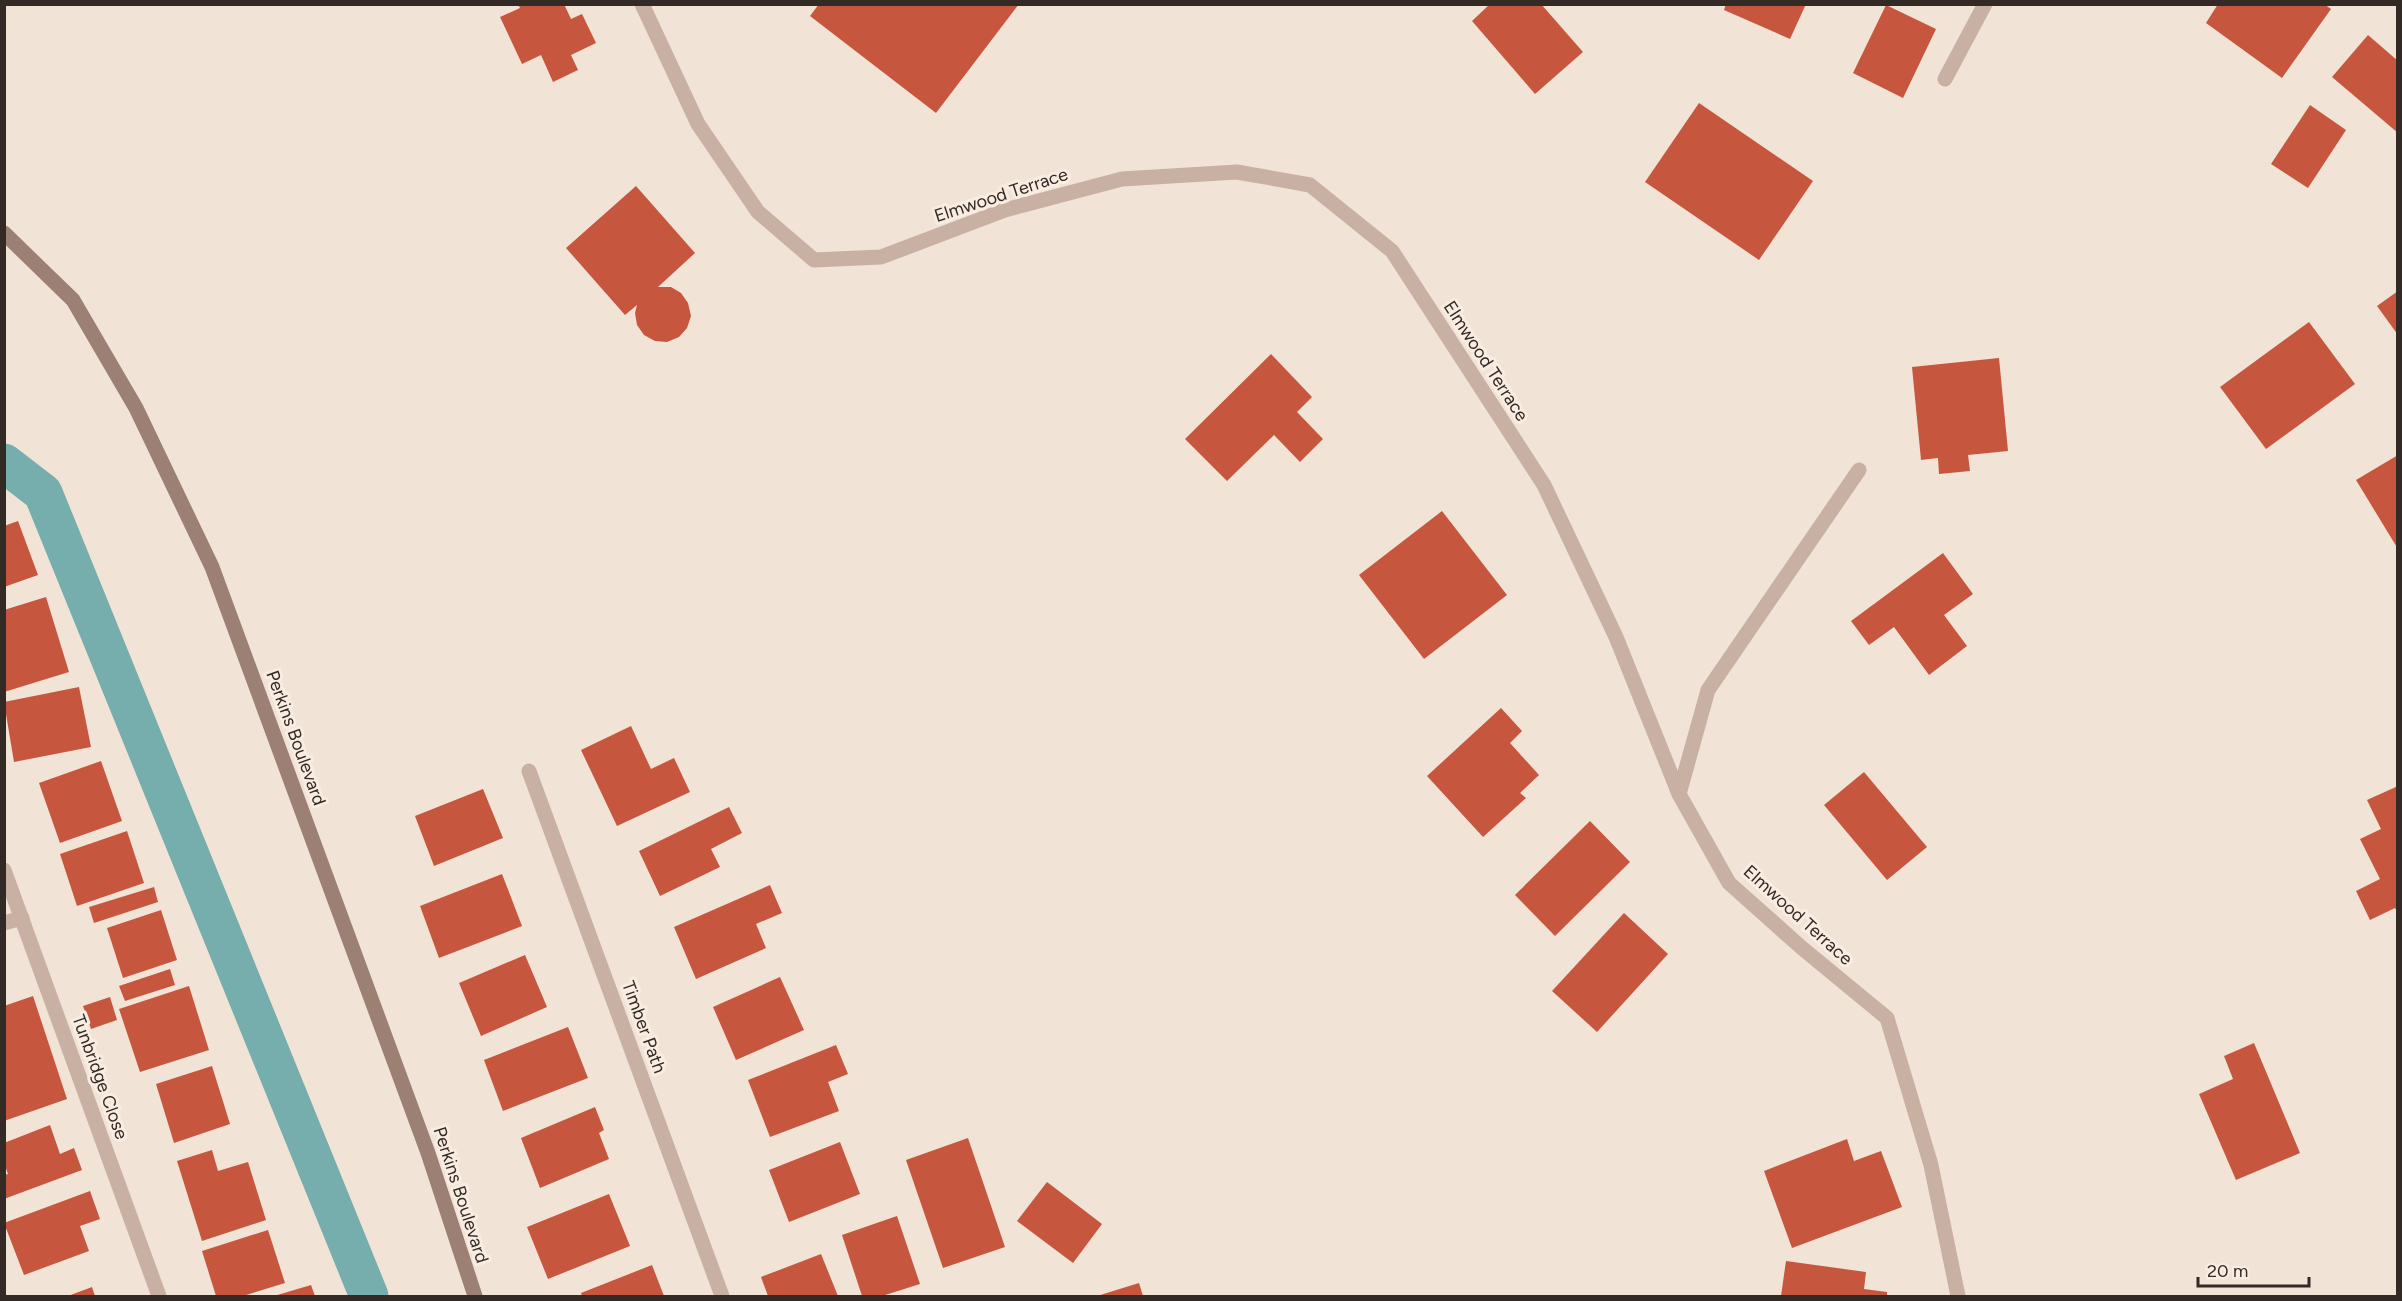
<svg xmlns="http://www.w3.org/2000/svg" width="2402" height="1301" font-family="Figtree,sans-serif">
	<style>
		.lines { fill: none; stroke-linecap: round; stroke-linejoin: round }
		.canal { stroke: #75aeac; stroke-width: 39 }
		.building { fill: #c7563e }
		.street { stroke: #c8b1a3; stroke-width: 15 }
		.secondary { stroke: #9c8074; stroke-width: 15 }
		.labels { text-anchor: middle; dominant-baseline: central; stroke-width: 6; stroke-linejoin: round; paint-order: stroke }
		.street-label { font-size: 18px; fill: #332925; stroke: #f9ede2 }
	</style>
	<rect width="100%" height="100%" fill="#f1e3d6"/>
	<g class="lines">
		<polyline class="canal" points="4,463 43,493 369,1296"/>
	</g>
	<g class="building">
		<polygon points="518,4 564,4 571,19 582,14 596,43 571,55 578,70 553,82 541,55 522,64 500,17 520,8"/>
		<polygon points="819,4 1019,4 936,113 810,16"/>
		<polygon points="1490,4 1541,4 1583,52 1535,94 1472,21"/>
		<polygon points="1726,4 1806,4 1790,39 1724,10"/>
		<polygon points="2218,4 2324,4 2331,9 2282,78 2206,23"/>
		<polygon points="1886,5 1936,29 1903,98 1853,73"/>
		<polygon points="2368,35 2398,61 2398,133 2332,77"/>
		<polygon points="1699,103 1813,181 1759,260 1645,182"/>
		<polygon points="2310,105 2346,130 2308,188 2271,164"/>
		<polygon points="636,186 695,253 658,287 671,287 681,293 688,303 691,316 687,328 679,337 667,342 655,341 644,335 637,325 635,313 637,305 625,315 566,248"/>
		<polygon points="2398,291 2398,335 2377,306"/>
		<polygon points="2309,322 2355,384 2266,449 2220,387"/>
		<polygon points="1271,354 1312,397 1297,412 1323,439 1300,462 1274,435 1227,481 1185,439"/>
		<polygon points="1999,358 2008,451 1968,455 1970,471 1939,474 1938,458 1921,460 1912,367"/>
		<polygon points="2398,455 2398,549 2356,480"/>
		<polygon points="1442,511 1507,595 1424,659 1359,575"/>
		<polygon points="18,521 38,575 4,587 4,526"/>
		<polygon points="1943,553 1973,594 1944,615 1967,646 1929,675 1894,627 1869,645 1851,621"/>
		<polygon points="46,597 69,672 4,692 4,610"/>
		<polygon points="79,687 91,747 14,762 4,702"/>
		<polygon points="1501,708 1522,731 1510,743 1539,775 1520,793 1526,798 1483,837 1427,776"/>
		<polygon points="631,726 651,769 674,758 690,792 617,826 581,750"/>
		<polygon points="101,761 122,821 60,843 39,783"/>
		<polygon points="1864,772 1927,847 1887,880 1824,805"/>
		<polygon points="2398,786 2398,913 2395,908 2370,920 2356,891 2380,879 2360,839 2381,829 2367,800"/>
		<polygon points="483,789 503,838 434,866 415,816"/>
		<polygon points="729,807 742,833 711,849 720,867 660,896 639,851"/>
		<polygon points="1590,821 1630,862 1555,936 1515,895"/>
		<polygon points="127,831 144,883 77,906 60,854"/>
		<polygon points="502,874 522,926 439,958 420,906"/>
		<polygon points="770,885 782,913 756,924 766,948 696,979 674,927"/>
		<polygon points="154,887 158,902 94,923 89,907"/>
		<polygon points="161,910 177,960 123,978 107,928"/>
		<polygon points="1624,913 1668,954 1597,1032 1552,991"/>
		<polygon points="525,955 547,1007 481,1036 459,983"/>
		<polygon points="170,969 175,985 125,1001 119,986"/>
		<polygon points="780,977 804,1030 736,1060 713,1007"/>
		<polygon points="189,986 209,1050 140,1072 119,1009"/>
		<polygon points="33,996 67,1099 4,1121 4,1006"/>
		<polygon points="110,997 117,1020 91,1029 83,1006"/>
		<polygon points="568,1027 588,1078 503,1111 484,1060"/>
		<polygon points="2254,1043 2300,1153 2236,1180 2199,1094 2233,1079 2224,1056"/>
		<polygon points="836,1045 848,1074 828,1082 839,1111 770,1137 748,1080"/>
		<polygon points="212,1066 230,1124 174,1143 156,1084"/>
		<polygon points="595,1107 604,1130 599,1133 609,1159 540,1188 521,1138"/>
		<polygon points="50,1125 60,1154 74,1148 82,1170 4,1199 4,1175 8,1174 4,1163 4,1143"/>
		<polygon points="968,1138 1005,1247 943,1268 906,1160"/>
		<polygon points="1847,1139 1854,1161 1881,1151 1902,1207 1792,1248 1764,1171"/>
		<polygon points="840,1142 860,1194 789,1222 769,1170"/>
		<polygon points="212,1150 218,1171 248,1162 266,1220 202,1241 177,1161"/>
		<polygon points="1047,1182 1102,1224 1073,1263 1017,1221"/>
		<polygon points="90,1191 100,1219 80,1226 89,1251 24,1275 4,1223"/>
		<polygon points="609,1194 630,1246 548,1279 527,1227"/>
		<polygon points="897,1216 920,1284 882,1296 862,1296 842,1235"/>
		<polygon points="268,1230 285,1283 243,1296 216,1296 202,1251"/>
		<polygon points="821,1254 838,1296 768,1296 761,1277"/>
		<polygon points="1786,1261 1866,1272 1864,1289 1887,1292 1887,1296 1781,1296"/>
		<polygon points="652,1265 664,1296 582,1296 581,1293"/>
		<polygon points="1139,1283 1143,1296 1097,1296"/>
		<polygon points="311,1285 315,1296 274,1296"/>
		<polygon points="92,1287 95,1296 68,1296"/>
	</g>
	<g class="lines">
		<g class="street">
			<polyline points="642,4 698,124 758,212 814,260 881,257 1005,210 1122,179 1237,172 1310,185 1392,251 1544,485 1616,637 1679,794 1729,883 1802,948 1887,1018 1931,1165 1958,1296"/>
			<polyline points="1945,79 1985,4"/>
			<polyline points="529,771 722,1296"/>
			<polyline points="1679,794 1708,690 1859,470"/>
			<polyline points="4,870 159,1296"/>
			<polyline points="4,923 22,918"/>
		</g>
		<polyline class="secondary" points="4,233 73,300 136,408 212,567 428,1153 475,1296"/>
	</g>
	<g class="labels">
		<g class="street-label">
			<text transform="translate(1001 195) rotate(-18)">Elmwood Terrace</text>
			<text transform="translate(1486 361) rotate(57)">Elmwood Terrace</text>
			<text transform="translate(296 738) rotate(70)">Perkins Boulevard</text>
			<text transform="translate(1798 915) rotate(42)">Elmwood Terrace</text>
			<text transform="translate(644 1027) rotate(70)">Timber Path</text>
			<text transform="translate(100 1077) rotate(70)">Tunbridge Close</text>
			<text transform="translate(461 1195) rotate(72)">Perkins Boulevard</text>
		</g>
	</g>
	<rect width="2402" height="1301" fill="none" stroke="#332925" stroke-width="12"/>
	<path d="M2198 1277v9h111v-9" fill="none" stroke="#332925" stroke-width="3"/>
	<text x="2207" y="1277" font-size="18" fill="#332925" stroke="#f9ede2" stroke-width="4.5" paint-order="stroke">20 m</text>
</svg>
